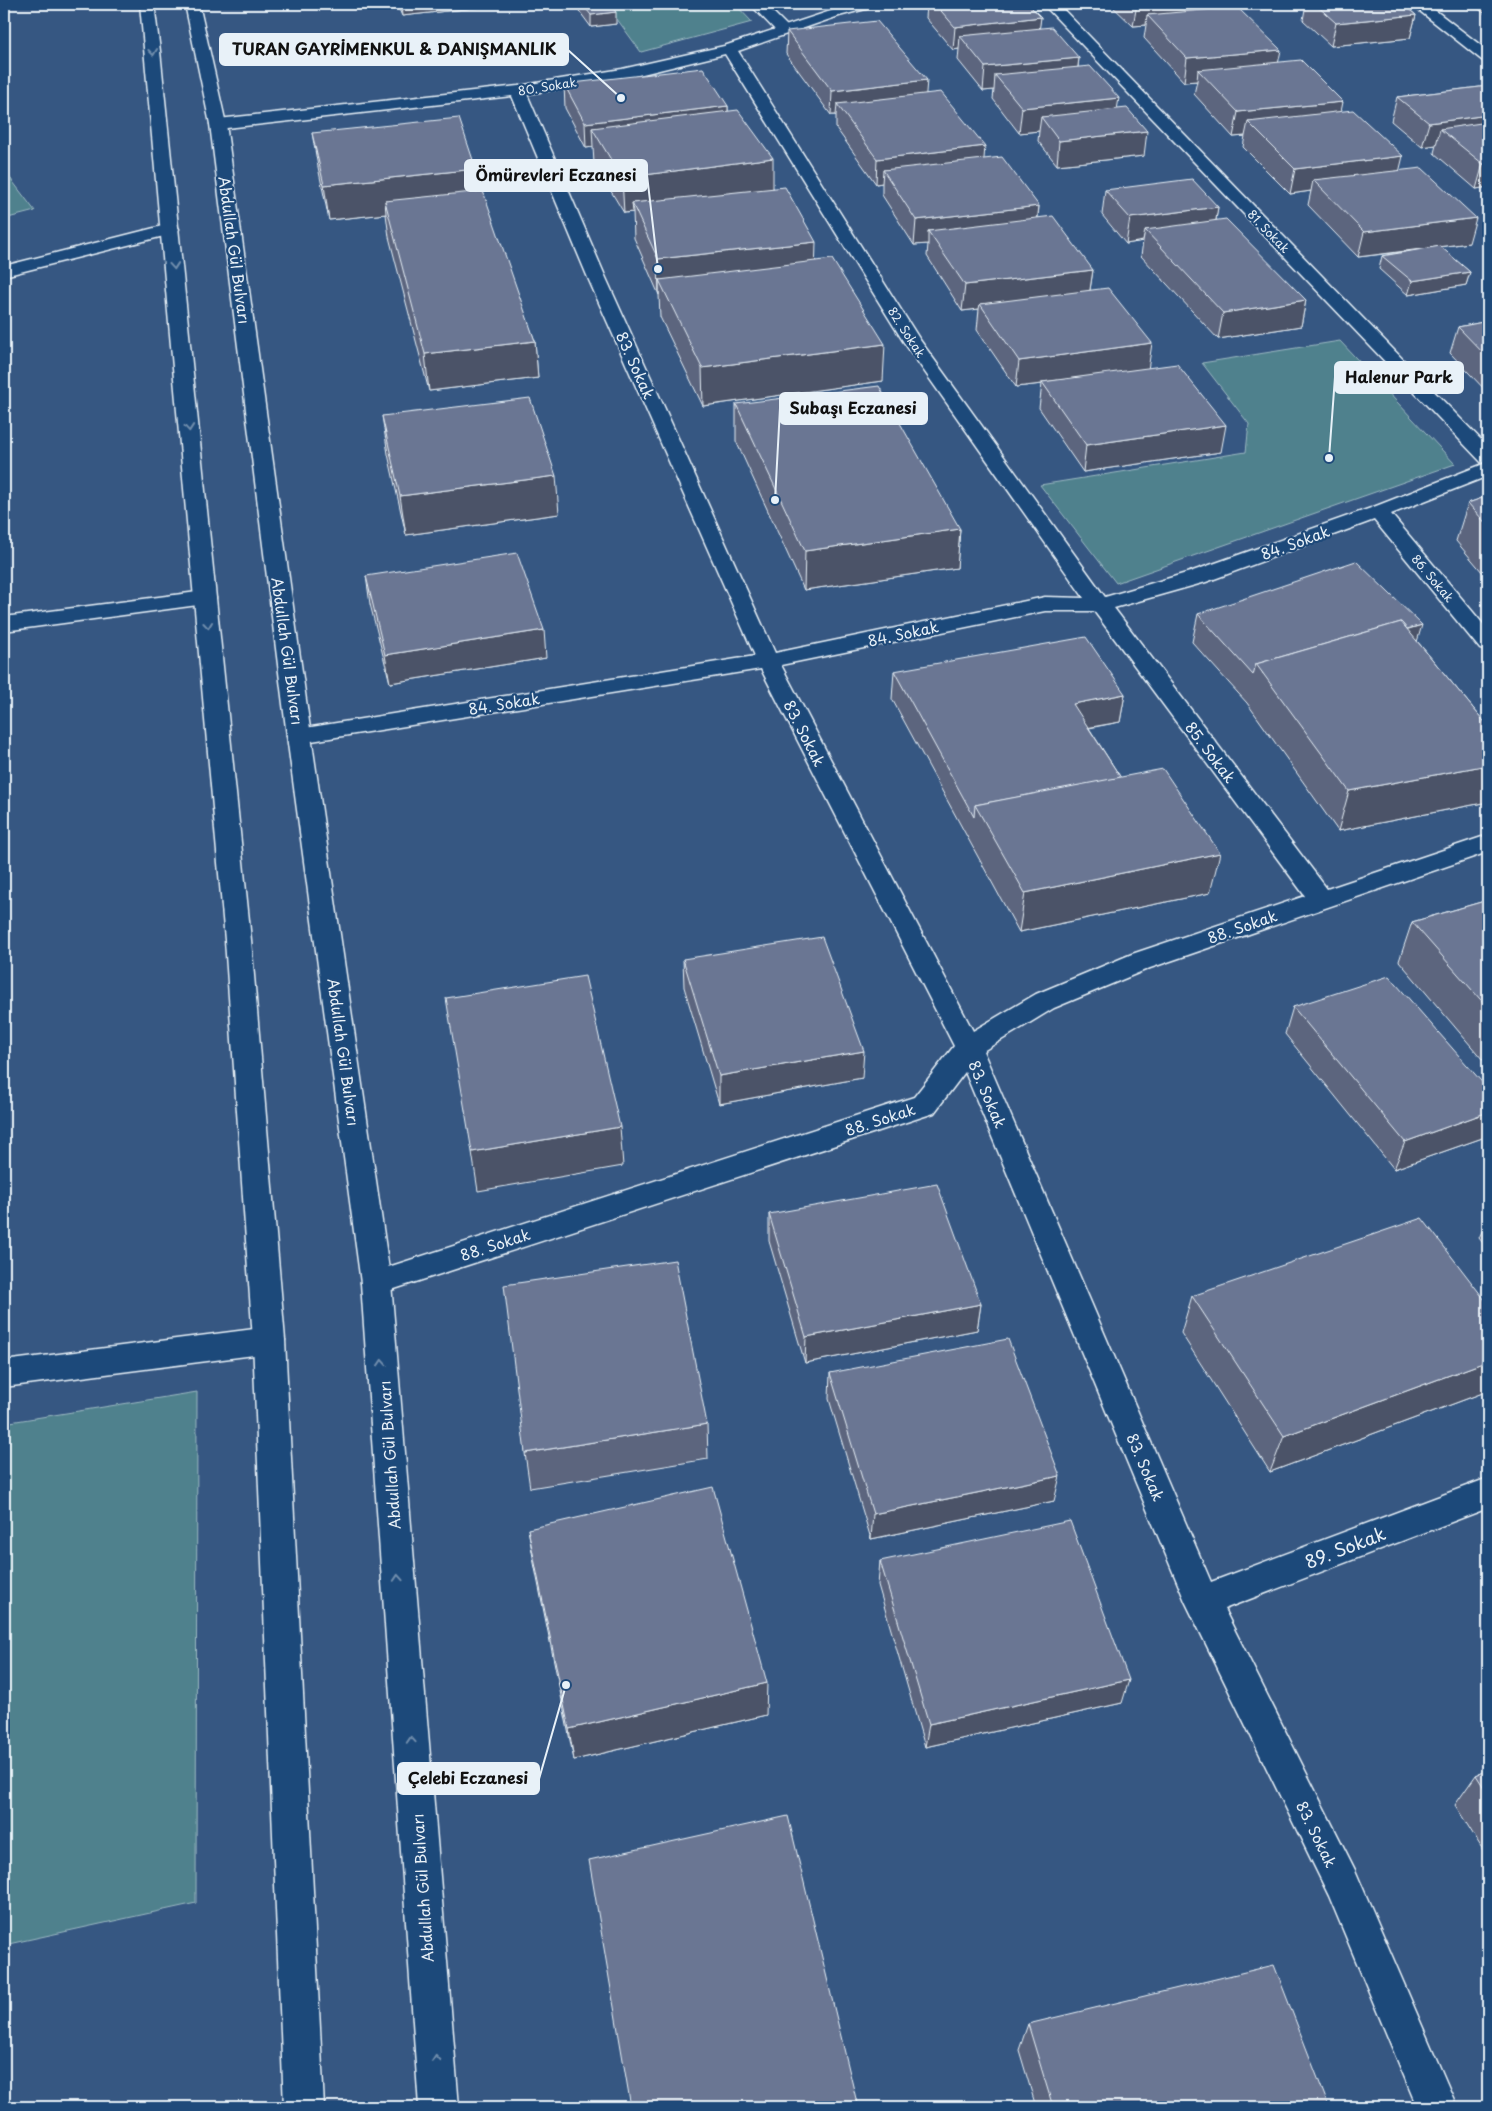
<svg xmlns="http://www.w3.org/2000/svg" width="1492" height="2111" font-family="'Playpen Sans',sans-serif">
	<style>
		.green { fill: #4f818d; stroke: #9cb9c2 }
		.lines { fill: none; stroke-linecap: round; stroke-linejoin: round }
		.lane-casing { stroke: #e8f1f8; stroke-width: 3 }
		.street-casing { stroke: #e8f1f8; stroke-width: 3 }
		.secondary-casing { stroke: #e8f1f8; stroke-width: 3 }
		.lane { fill: #1f4a7a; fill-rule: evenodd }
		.street { fill: #1f4a7a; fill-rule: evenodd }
		.secondary { fill: #1f4a7a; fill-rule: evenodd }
		.wall { fill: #5c657e; stroke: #e8f1f8 }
		.shaded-wall { fill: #4b5367; stroke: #e8f1f8 }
		.building { fill: #6b7693; stroke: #e8f1f8 }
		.oneway { stroke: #6f8dac }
		.labels { text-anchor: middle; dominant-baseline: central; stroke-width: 4.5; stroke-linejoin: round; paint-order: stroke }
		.far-street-label { font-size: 12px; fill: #e8f1f8; stroke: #1f4a7a }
		.street-label { font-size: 15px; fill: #e8f1f8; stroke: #1f4a7a }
		.near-street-label { font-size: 18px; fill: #e8f1f8; stroke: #1f4a7a }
		.leader { fill: none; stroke: #e8f1f8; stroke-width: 2 }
		.callout-dot { fill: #e8f1f8; stroke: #1f4a7a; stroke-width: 2 }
		.callout { fill: #e8f1f8; stroke: #e8f1f8; stroke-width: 2 }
		.callout-label { font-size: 16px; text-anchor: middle; font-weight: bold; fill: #111 }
	</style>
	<rect width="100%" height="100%" fill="#365782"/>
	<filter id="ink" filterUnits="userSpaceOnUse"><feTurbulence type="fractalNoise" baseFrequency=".02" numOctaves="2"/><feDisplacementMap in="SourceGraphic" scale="10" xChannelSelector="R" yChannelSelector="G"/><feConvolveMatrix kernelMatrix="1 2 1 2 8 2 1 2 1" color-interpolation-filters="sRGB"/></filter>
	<g filter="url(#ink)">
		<g class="green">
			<polygon points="606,4 735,4 752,22 641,52"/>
			<polygon points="4,170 35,211 4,219"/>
			<polygon points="1340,341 1455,464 1116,583 1040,485 1246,452 1249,424 1202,363"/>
			<polygon points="197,1392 196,1903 4,1945 4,1423"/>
		</g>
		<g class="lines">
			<g class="lane-casing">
				<polygon id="lane" points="750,4 765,4 789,28 791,31 789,34 779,34"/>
			</g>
			<g class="street-casing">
				<g id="street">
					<path d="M 852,4 L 875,4 L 873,7 L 839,16 L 738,51 L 920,340 L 1105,597 L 1190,572 L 1371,508 L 1486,463 L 1481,462 L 1043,4 L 1058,4 L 1488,447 L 1488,476 L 1391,514 L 1488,630 L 1488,651 L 1480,649 L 1374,520 L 1206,582 L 1114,608 L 1327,889 L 1488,835 L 1488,852 L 1150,968 L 1054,1008 L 983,1051 L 1211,1582 L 1488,1478 L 1488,1508 L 1224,1609 L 1355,1870 L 1457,2107 L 1417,2107 L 1329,1896 L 1185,1601 L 965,1072 L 934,1113 L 376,1295 L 365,1292 L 361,1283 L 365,1274 L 376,1271 L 914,1097 L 954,1046 L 761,669 L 299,743 L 291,741 L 287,736 L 291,731 L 299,729 L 755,656 L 588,278 L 512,96 L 218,129 L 212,127 L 210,124 L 212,121 L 218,119 L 518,86 L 622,69 L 724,46 ZM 725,54 L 903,341 L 1084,598 L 1045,597 L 775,653 L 606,278 L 527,94 L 622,79 ZM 1045,611 L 1094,611 L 1305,896 L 1132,954 L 1036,994 L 973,1031 L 781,665 Z"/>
					<polygon points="170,224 176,225 179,229 176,233 4,276 4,266"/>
					<polygon points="205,591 213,593 216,598 213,603 4,631 4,617"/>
					<polygon points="269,1327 280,1331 285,1340 280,1349 269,1353 4,1387 4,1361"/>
				</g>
			</g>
			<g class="secondary-casing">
				<g id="secondary">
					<polygon points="140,4 154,4 160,51 251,940 285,1340 324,2107 284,2107 253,1340 225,940"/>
					<polygon points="185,4 199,4 226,124 311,736 391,1283 459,2107 419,2107 361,1283 287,736 210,124"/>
					<polygon points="1411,4 1427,4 1488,51 1488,62 1483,61"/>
				</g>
			</g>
			<use href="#lane" class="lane"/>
			<use href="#street" class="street"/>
			<use href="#secondary" class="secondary"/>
		</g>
		<g class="wall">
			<polygon points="397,4 510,4 402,16 398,7"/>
			<polygon points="574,4 610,4 616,24 591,27"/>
			<polygon points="927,4 1028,4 1041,17 1039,28 1079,58 1078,67 1117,109 1144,156 1057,165 1038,141 1039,131 1019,133 993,99 994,90 983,91 958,60 959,49 953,50 926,18"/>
			<polygon points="1110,4 1220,4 1219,9 1278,62 1341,112 1399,170 1469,243 1440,247 1470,272 1466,285 1408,295 1379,269 1382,256 1419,250 1358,257 1308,205 1311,191 1290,194 1243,147 1245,136 1233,137 1194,94 1197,81 1184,82 1144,38 1146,25 1133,26"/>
			<polygon points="1275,4 1402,4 1416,15 1410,38 1331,46 1303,20 1306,4 1279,7"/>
			<polygon points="1472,4 1488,4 1488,16"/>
			<polygon points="787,31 926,93 984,159 1039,206 1038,218 1093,270 1090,290 1148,368 1221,452 1083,472 1039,408 1042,384 1016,387 977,330 979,309 962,311 927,256 928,244 914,245 882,195 882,183 876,184 836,128 836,115 831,115 786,54"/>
			<polygon points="564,84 728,106 728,111 816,261 883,381 703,406 660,317 659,295 634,238 633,212 624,213 594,163 593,147 586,148 565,108"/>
			<polygon points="1488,86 1488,199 1485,197 1488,187 1476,189 1434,153 1436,145 1422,147 1391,121 1397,97"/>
			<polygon points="312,133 476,169 479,192 535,341 538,378 429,391 389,237 386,214 329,220 318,167"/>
			<polygon points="1105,190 1218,207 1216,220 1306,300 1301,326 1218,339 1141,256 1143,241 1126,244 1102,215"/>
			<polygon points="1488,321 1488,393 1450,353 1458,327"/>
			<polygon points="736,404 960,529 957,568 804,590 736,441"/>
			<polygon points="382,416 559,514 406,535 388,454"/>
			<polygon points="1488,496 1488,579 1456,541 1468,503"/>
			<polygon points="366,576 546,658 390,683 370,604"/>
			<polygon points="1198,614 1417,641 1488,726 1488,802 1338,831 1247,703 1192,642"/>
			<polygon points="894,671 1125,694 1120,722 1089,728 1121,778 1210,893 1019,932 892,699"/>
			<polygon points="1488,900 1488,1066 1399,961 1412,922"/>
			<polygon points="683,959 862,1078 719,1104 684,987"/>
			<polygon points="1293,1007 1488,1089 1488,1136 1394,1169 1285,1034"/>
			<polygon points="769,1214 981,1304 977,1330 805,1363 769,1241"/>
			<polygon points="1488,1218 1488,1250 1479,1238"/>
			<polygon points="1192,1296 1488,1361 1488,1391 1270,1472 1181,1333"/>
			<polygon points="830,1373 1054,1501 871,1539 829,1399"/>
			<polygon points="707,1424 708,1459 530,1488 525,1453"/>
			<polygon points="528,1529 766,1715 574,1760 534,1563"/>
			<polygon points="880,1561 1122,1703 925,1747 878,1585"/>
			<polygon points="1488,1770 1488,1858 1455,1805 1476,1775"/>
			<polygon points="1028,2024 1329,2107 1036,2107 1019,2050"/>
		</g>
		<g class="shaded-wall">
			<polygon points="401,4 510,4 402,16"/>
			<polygon points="515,4 534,4 516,6"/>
			<polygon points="1137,4 1220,4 1218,16 1147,15 1146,25 1133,26"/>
			<polygon points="1280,4 1307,4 1279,7"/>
			<polygon points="616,12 616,24 591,27 591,15"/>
			<polygon points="1416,15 1410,38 1331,46 1336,23"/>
			<polygon points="1041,17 1038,40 960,36 959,49 953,50 955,27"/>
			<polygon points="1281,50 1276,74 1198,70 1197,81 1184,82 1187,58"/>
			<polygon points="1079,58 1076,82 995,75 994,90 983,91 985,67"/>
			<polygon points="927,80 925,104 837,104 836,115 831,115 832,91"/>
			<polygon points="1119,98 1115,122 1041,117 1039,131 1019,133 1022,108"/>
			<polygon points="1343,102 1338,126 1248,122 1245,136 1233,137 1238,112"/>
			<polygon points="728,106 728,130 592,128 593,147 586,148 585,123"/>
			<polygon points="1488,115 1488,138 1440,129 1436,145 1422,147 1429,123"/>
			<polygon points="1147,131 1144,156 1057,165 1059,141"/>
			<polygon points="985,146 983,171 883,170 882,183 876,184 877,159"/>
			<polygon points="1403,156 1397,181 1313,180 1311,191 1290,194 1295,169"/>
			<polygon points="773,158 773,193 632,203 633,212 624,213 622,178"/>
			<polygon points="1488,163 1488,187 1476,189 1483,164"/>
			<polygon points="476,169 480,204 385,201 386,214 329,220 324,185"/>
			<polygon points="1039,206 1036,231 928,231 928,244 914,245 916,220"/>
			<polygon points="1218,207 1214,232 1145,230 1143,241 1126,244 1130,218"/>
			<polygon points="1476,218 1469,243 1358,257 1364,232"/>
			<polygon points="816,242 815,277 659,280 659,295 658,259"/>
			<polygon points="1093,270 1089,296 980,304 979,309 962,311 965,285"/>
			<polygon points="1470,272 1466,285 1408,295 1412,281"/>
			<polygon points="1306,300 1301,326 1218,339 1223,313"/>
			<polygon points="535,341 538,378 429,391 425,354"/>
			<polygon points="1152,343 1148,370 1042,382 1042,384 1016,387 1019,361"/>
			<polygon points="885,344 883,381 703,406 702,368"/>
			<polygon points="1226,425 1221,452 1083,472 1086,445"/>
			<polygon points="556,476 559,514 406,535 400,496"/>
			<polygon points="960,529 957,568 804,590 805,551"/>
			<polygon points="1422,625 1414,652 1262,673"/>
			<polygon points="544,630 546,658 390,683 385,655"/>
			<polygon points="1125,694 1120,722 1069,731 1073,704"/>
			<polygon points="1488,765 1488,802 1338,831 1349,791"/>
			<polygon points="1220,853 1210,893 1019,932 1025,893"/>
			<polygon points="864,1051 862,1078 719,1104 719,1076"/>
			<polygon points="1488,1112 1488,1136 1394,1169 1405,1142"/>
			<polygon points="620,1127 623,1166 478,1191 472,1152"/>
			<polygon points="981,1304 977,1330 805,1363 806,1337"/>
			<polygon points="1488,1361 1488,1391 1270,1472 1284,1436"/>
			<polygon points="1060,1476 1054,1501 871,1539 873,1514"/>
			<polygon points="1129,1680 1122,1703 925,1747 929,1724"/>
			<polygon points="767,1683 766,1715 574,1760 569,1729"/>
		</g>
		<g class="building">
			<polygon points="582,4 610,4 616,12 591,15"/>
			<polygon points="935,4 1028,4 1041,17 955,27"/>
			<polygon points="1315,4 1402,4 1416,15 1336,23"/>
			<polygon points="1237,7 1281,50 1187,58 1147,15"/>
			<polygon points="877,21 927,80 832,91 787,31"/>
			<polygon points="1052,27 1079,58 985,67 960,36"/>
			<polygon points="1301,60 1343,102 1238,112 1198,70"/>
			<polygon points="1090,66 1119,98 1022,108 995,75"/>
			<polygon points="703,68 728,106 585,123 564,84"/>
			<polygon points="1488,86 1488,115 1429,123 1397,97"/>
			<polygon points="941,92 985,146 877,159 837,104"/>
			<polygon points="1127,108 1147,131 1059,141 1041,117"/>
			<polygon points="738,110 773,158 622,178 592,128"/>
			<polygon points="1353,110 1403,156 1295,169 1248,122"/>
			<polygon points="459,118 476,169 324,185 312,133"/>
			<polygon points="1488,122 1488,163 1483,164 1440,129"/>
			<polygon points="1002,157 1039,206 916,220 883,170"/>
			<polygon points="1422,168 1476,218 1364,232 1313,180"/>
			<polygon points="1192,179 1218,207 1130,218 1105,190"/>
			<polygon points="785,187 816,242 658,259 632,203"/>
			<polygon points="483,191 535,341 425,354 385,201"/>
			<polygon points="1053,216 1093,270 965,285 928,231"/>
			<polygon points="1226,219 1306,300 1223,313 1145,230"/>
			<polygon points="1440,246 1470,272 1412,281 1382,256"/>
			<polygon points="832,259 885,344 702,368 659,280"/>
			<polygon points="1108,288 1152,343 1019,361 980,304"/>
			<polygon points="1488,321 1488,358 1458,327"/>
			<polygon points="1177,364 1226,425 1086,445 1042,382"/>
			<polygon points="879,386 960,529 805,551 736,404"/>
			<polygon points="530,398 556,476 400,496 382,416"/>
			<polygon points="1488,496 1488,526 1468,503"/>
			<polygon points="517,553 544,630 385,655 366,576"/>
			<polygon points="1356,561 1422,625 1407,629 1401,622 1256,664 1253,675 1198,614"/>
			<polygon points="1401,622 1488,726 1488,765 1349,791 1256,664"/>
			<polygon points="1086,637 1125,694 1073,704 1121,778 975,805 974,817 894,671"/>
			<polygon points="1163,769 1220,853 1025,893 975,805"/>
			<polygon points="1488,900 1488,1008 1412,922"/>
			<polygon points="822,937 864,1051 719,1076 683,959"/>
			<polygon points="585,976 620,1127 472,1152 446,998"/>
			<polygon points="1389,976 1488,1089 1488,1112 1405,1142 1293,1007"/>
			<polygon points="937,1184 981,1304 806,1337 769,1214"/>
			<polygon points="1422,1218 1488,1304 1488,1361 1284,1436 1192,1296"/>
			<polygon points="675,1260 707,1424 525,1453 504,1285"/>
			<polygon points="1008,1339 1060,1476 873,1514 830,1373"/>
			<polygon points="713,1487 767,1683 569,1729 528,1529"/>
			<polygon points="1070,1521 1129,1680 929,1724 880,1561"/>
			<polygon points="1488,1770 1488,1794 1476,1775"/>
			<polygon points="788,1816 858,2107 631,2107 589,1860"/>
			<polygon points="1274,1965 1329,2107 1053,2107 1028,2024"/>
		</g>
		<defs><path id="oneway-chevron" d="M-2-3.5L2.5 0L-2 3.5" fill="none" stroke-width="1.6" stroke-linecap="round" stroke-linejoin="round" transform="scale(1.25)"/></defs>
		<g class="oneway">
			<use href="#oneway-chevron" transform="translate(153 52) rotate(84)"/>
			<use href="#oneway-chevron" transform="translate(174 266) rotate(85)"/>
			<use href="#oneway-chevron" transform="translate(189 428) rotate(85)"/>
			<use href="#oneway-chevron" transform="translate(208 625) rotate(84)"/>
			<use href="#oneway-chevron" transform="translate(382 1363) rotate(-94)"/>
			<use href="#oneway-chevron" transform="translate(398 1578) rotate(-94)"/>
			<use href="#oneway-chevron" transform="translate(411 1740) rotate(-94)"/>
			<use href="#oneway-chevron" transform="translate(436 2059) rotate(-94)"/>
		</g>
	</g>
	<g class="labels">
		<g class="far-street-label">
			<text transform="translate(547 86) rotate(-9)">80. Sokak</text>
			<text transform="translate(1269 231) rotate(46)">81. Sokak</text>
			<text transform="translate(907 332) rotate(57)">82. Sokak</text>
			<text transform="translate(1433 578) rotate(50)">86. Sokak</text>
		</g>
		<g class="street-label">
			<text transform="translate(235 250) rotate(82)">Abdullah Gül Bulvarı</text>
			<text transform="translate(636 365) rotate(66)">83. Sokak</text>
			<text transform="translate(1295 542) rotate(-20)">84. Sokak</text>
			<text transform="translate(903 633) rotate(-12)">84. Sokak</text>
			<text transform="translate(288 651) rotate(82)">Abdullah Gül Bulvarı</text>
			<text transform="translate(504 703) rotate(-9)">84. Sokak</text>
			<text transform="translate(805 733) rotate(63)">83. Sokak</text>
			<text transform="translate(1211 752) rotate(53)">85. Sokak</text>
			<text transform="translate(1242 926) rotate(-19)">88. Sokak</text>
			<text transform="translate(344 1052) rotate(82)">Abdullah Gül Bulvarı</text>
			<text transform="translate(988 1094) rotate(67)">83. Sokak</text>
			<text transform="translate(880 1119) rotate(-18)">88. Sokak</text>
			<text transform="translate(495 1244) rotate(-18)">88. Sokak</text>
			<text transform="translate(389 1455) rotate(-94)">Abdullah Gül Bulvarı</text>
			<text transform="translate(1146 1467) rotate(67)">83. Sokak</text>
			<text transform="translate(1317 1834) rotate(64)">83. Sokak</text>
			<text transform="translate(422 1888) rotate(-94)">Abdullah Gül Bulvarı</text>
		</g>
		<g class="near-street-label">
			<text transform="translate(1345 1547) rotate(-21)">89. Sokak</text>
		</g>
	</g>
	<path class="leader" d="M621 98L568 50M658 269L647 175M1329 458L1335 377M775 500L780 408M566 1685L539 1779"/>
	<g class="callout-dot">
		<circle cx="621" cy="98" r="5"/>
		<circle cx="658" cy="269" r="5"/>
		<circle cx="1329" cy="458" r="5"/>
		<circle cx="775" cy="500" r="5"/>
		<circle cx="566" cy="1685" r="5"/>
	</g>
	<g class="callout">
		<rect x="220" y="34" width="348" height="31" rx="5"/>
		<rect x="465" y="160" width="182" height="31" rx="5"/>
		<rect x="1335" y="362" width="128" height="31" rx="5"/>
		<rect x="780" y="393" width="147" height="31" rx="5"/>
		<rect x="398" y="1763" width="141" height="31" rx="5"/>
	</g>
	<g class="callout-label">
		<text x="394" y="55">TURAN GAYRİMENKUL &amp; DANIŞMANLIK</text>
		<text x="556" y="181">Ömürevleri Eczanesi</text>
		<text x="1399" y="383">Halenur Park</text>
		<text x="853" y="414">Subaşı Eczanesi</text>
		<text x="468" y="1784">Çelebi Eczanesi</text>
	</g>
	<rect width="1492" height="2111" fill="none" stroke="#1f4a7a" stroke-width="20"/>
	<rect x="10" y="10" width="1472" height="2091" fill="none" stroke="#e8f1f8" stroke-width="2" filter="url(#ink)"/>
</svg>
